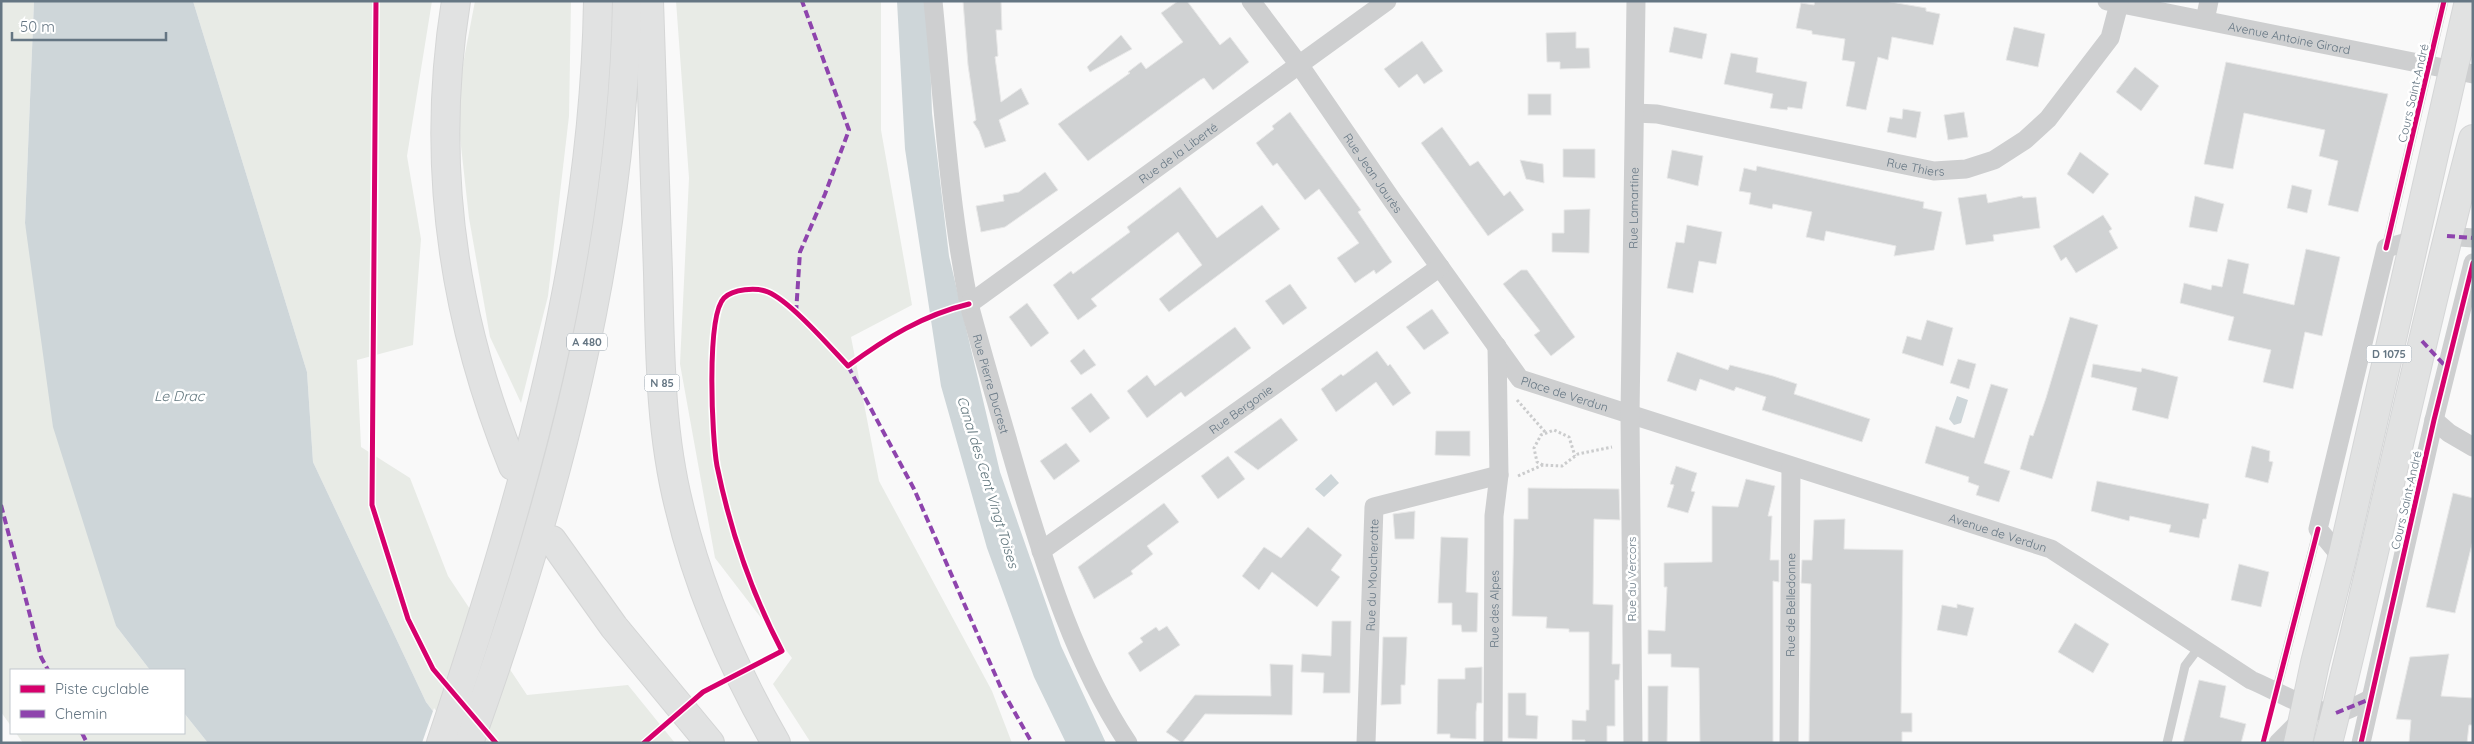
<svg xmlns="http://www.w3.org/2000/svg" width="2474" height="744" font-family="Quicksand,sans-serif">
	<style>
		.green { fill: #e8ebe6 }
		.water { fill: #ced6d9 }
		.pier { fill: #f9f9f9 }
		.building { fill: #d0d2d3; stroke: #e8e8e8 }
		.lines { fill: none; stroke-linecap: round; stroke-linejoin: round }
		.primary-casing { stroke: #d5d6d7; stroke-width: 30 }
		.highway-casing { stroke: #d5d6d6; stroke-width: 30 }
		.path { stroke: #cbcccd; stroke-width: 3; stroke-dasharray: 2.5 2.5; stroke-linecap: butt }
		.lane { stroke: #cecfd0; stroke-width: 9 }
		.street { stroke: #cecfd0; stroke-width: 19 }
		.primary { stroke: #e1e2e2; stroke-width: 28 }
		.highway { stroke: #e1e2e2; stroke-width: 28 }
		.quiet { stroke: #8e44ad; stroke-width: 4; stroke-dasharray: 8 4; stroke-linecap: butt }
		.cycleway-casing { stroke: #fff; stroke-width: 8 }
		.cycleway { stroke: #d6006c; stroke-width: 5 }
		.labels { text-anchor: middle; dominant-baseline: central; stroke-width: 5; stroke-linejoin: round; paint-order: stroke }
		.shield { fill: #fff; stroke: #939fa8; stroke-width: 1 }
		.shield-label { font-size: 11px; font-weight: bold; fill: #657683 }
		.street-label { font-size: 12px; fill: #657683; stroke: #fff }
		.water-label { font-size: 14px; font-style: italic; fill: #60757c; stroke: #fff }
	</style>
	<rect width="100%" height="100%" fill="#f9f9f9"/>
	<g class="green">
		<polygon points="1,1 34,1 25,223 116,626 150,670 11,670 11,726 1,712"/>
		<polygon points="193,1 432,1 407,156 421,239 413,345 357,360 361,447 410,478 448,576 527,695 628,685 675,743 457,743 426,702 313,462 307,372"/>
		<polygon points="475,1 571,1 569,116 548,296 521,403 490,337 469,218 456,101"/>
		<polygon points="676,1 881,1 881,130 912,305 851,337 879,481 992,691 1012,743 811,743 773,684 792,658 715,558 680,364 689,178"/>
		<polygon points="184,713 208,743 23,743 16,733 184,733"/>
	</g>
	<g class="water">
		<polygon points="34,1 193,1 307,372 313,462 426,702 457,743 208,743 184,713 184,670 150,670 116,626 53,427 25,223"/>
		<polygon points="897,1 928,1 932,113 949,256 1000,472 1061,646 1106,743 1066,743 1034,677 987,548 941,386 905,149"/>
		<polygon points="1957,396 1968,400 1961,423 1954,425 1949,419"/>
		<polygon points="1331,474 1339,483 1324,497 1315,489"/>
	</g>
	<polygon class="pier" points="434,708 459,741 459,743 422,743"/>
	<g class="building">
		<polygon points="963,1 1001,1 1002,30 996,30 998,56 995,57 1001,102 1021,88 1029,104 999,120 1006,141 985,148 979,131 973,122 976,120 968,65"/>
		<polygon points="1178,1 1187,1 1220,45 1230,37 1249,62 1213,90 1204,78 1200,80 1088,161 1058,124 1130,73 1128,72 1141,62 1146,69 1183,42 1161,13"/>
		<polygon points="1815,1 1885,1 1926,8 1926,11 1940,14 1933,45 1892,37 1888,60 1878,57 1866,110 1846,106 1855,62 1842,60 1845,39 1812,34 1812,31 1796,28 1801,3 1814,5"/>
		<polygon points="1674,27 1707,34 1702,59 1669,52"/>
		<polygon points="2014,27 2045,34 2038,67 2006,60"/>
		<polygon points="1576,32 1576,48 1589,48 1590,68 1560,69 1560,62 1547,62 1546,33"/>
		<polygon points="1121,35 1132,49 1090,72 1087,67"/>
		<polygon points="1422,41 1443,71 1424,84 1417,74 1399,88 1384,69"/>
		<polygon points="1731,53 1758,58 1756,72 1807,82 1802,109 1788,107 1787,110 1770,108 1773,94 1724,84"/>
		<polygon points="2226,62 2388,94 2358,212 2328,205 2338,161 2319,156 2325,130 2244,113 2233,169 2204,164"/>
		<polygon points="2135,67 2159,86 2141,111 2116,92"/>
		<rect x="1528" y="94" width="23" height="21"/>
		<polygon points="1903,109 1921,112 1916,138 1887,132 1890,117 1902,119"/>
		<polygon points="1290,112 1361,210 1358,212 1392,262 1376,274 1374,270 1355,283 1337,258 1359,243 1319,189 1305,200 1277,163 1273,166 1256,143 1274,129 1272,126"/>
		<polygon points="1964,112 1968,137 1948,140 1944,115"/>
		<polygon points="1442,127 1470,166 1478,161 1504,196 1510,191 1524,210 1488,236 1421,143"/>
		<polygon points="1563,149 1595,149 1595,178 1563,177"/>
		<polygon points="1672,150 1703,156 1698,186 1667,178"/>
		<polygon points="2080,152 2109,174 2093,194 2067,174"/>
		<polygon points="1520,160 1543,164 1544,183 1526,179"/>
		<polygon points="1757,166 1924,202 1923,208 1942,212 1934,250 1894,256 1896,246 1826,231 1824,241 1806,237 1812,212 1773,204 1772,209 1749,204 1751,193 1739,191 1744,168 1756,171"/>
		<polygon points="1045,172 1058,190 1005,227 981,232 976,206 1004,201 1003,195 1019,192"/>
		<polygon points="2292,185 2312,190 2307,213 2287,208"/>
		<polygon points="1180,187 1217,238 1262,205 1280,229 1169,312 1159,299 1202,265 1178,232 1091,299 1097,306 1078,320 1053,285 1071,271 1073,274 1130,232 1127,227"/>
		<polygon points="1986,194 1988,203 2022,196 2023,198 2036,197 2040,228 1993,235 1994,241 1966,245 1958,198"/>
		<polygon points="2195,196 2224,204 2217,232 2189,227"/>
		<polygon points="1590,209 1589,253 1552,252 1552,233 1564,233 1564,210"/>
		<polygon points="2103,215 2112,229 2109,231 2118,248 2076,273 2066,257 2061,261 2053,246"/>
		<polygon points="1687,225 1722,232 1716,264 1699,261 1693,293 1667,288 1676,242 1684,243"/>
		<polygon points="2306,249 2340,257 2322,336 2305,332 2293,389 2263,382 2271,350 2228,340 2234,317 2180,303 2184,283 2211,290 2212,285 2222,287 2228,259 2249,264 2243,293 2294,305"/>
		<polygon points="1521,270 1527,270 1575,337 1551,356 1534,335 1540,331 1503,284"/>
		<polygon points="1290,284 1307,308 1283,325 1265,301"/>
		<polygon points="1027,303 1049,333 1031,347 1009,317"/>
		<polygon points="1432,309 1449,333 1424,350 1406,327"/>
		<polygon points="2070,317 2098,325 2052,479 2020,469 2030,435 2033,436 2046,398"/>
		<polygon points="1927,320 1953,328 1943,366 1902,353 1907,336 1921,340"/>
		<polygon points="1235,327 1251,348 1185,397 1181,392 1147,418 1127,391 1147,375 1155,386"/>
		<polygon points="1084,349 1096,365 1081,375 1070,361"/>
		<polygon points="1377,351 1388,366 1390,364 1411,393 1393,406 1376,382 1336,412 1321,389 1341,374 1343,376"/>
		<polygon points="1677,352 1728,370 1730,365 1773,376 1797,384 1794,394 1870,419 1862,442 1762,410 1766,397 1736,387 1734,391 1700,379 1696,391 1667,381"/>
		<polygon points="1958,359 1976,364 1969,389 1950,383"/>
		<polygon points="2093,364 2141,372 2142,368 2178,377 2168,419 2132,410 2137,388 2091,377"/>
		<polygon points="1991,384 2008,389 1984,463 2010,471 1999,502 1976,495 1979,486 1968,482 1969,477 1925,463 1936,426 1974,438"/>
		<polygon points="1091,393 1110,418 1090,433 1071,408"/>
		<polygon points="1281,418 1298,440 1258,470 1234,452"/>
		<polygon points="1436,431 1470,431 1470,456 1435,455"/>
		<polygon points="1066,443 1080,461 1054,480 1040,461"/>
		<polygon points="2252,446 2270,451 2269,461 2273,462 2268,483 2245,477"/>
		<polygon points="1228,456 1245,479 1218,499 1201,476"/>
		<polygon points="1676,466 1697,473 1691,491 1695,492 1688,513 1667,507 1674,485 1670,484"/>
		<polygon points="1746,479 1775,486 1768,516 1772,516 1770,560 1779,560 1779,582 1773,581 1773,743 1700,743 1699,668 1671,667 1671,654 1648,654 1648,630 1665,631 1667,587 1664,587 1664,563 1712,562 1712,506 1738,507"/>
		<polygon points="2097,481 2209,504 2206,519 2203,519 2199,538 2169,532 2171,525 2130,516 2129,521 2091,511"/>
		<polygon points="1528,488 1619,489 1620,520 1594,519 1593,604 1613,605 1612,664 1620,664 1619,680 1615,680 1615,726 1607,726 1607,743 1585,743 1585,740 1572,740 1572,720 1586,721 1586,710 1589,710 1589,632 1569,632 1569,629 1546,628 1547,617 1512,616 1514,519 1528,519"/>
		<polygon points="2453,493 2473,498 2473,540 2455,613 2426,607"/>
		<polygon points="1164,503 1179,522 1147,546 1153,554 1131,571 1133,574 1094,599 1078,567"/>
		<polygon points="1415,511 1414,539 1395,539 1393,514"/>
		<polygon points="1845,519 1844,549 1903,550 1901,713 1912,713 1912,732 1902,732 1902,743 1809,743 1811,584 1801,583 1802,560 1812,560 1814,520"/>
		<polygon points="1308,527 1342,555 1331,570 1340,577 1317,607 1272,572 1259,590 1242,576 1264,547 1281,558"/>
		<polygon points="1441,537 1468,538 1466,592 1478,593 1477,632 1462,632 1461,625 1452,625 1452,603 1438,603"/>
		<polygon points="2239,564 2269,572 2261,607 2231,600"/>
		<polygon points="1957,604 1974,608 1967,636 1937,630 1942,605 1957,608"/>
		<polygon points="1332,621 1351,621 1350,693 1323,693 1324,673 1301,672 1302,654 1331,656"/>
		<polygon points="2075,623 2109,644 2093,673 2058,652"/>
		<polygon points="1167,626 1180,645 1140,672 1128,653 1143,642 1140,638 1156,627 1159,631"/>
		<polygon points="1383,637 1407,637 1405,685 1401,685 1401,704 1381,705"/>
		<polygon points="2449,654 2441,696 2473,698 2473,725 2469,725 2467,743 2409,743 2411,720 2396,719 2410,657"/>
		<polygon points="1270,664 1293,665 1292,715 1205,714 1182,743 1166,732 1195,695 1271,696"/>
		<polygon points="1482,667 1482,703 1477,703 1476,712 1476,739 1450,738 1450,734 1437,734 1438,679 1465,679 1465,668"/>
		<polygon points="2199,680 2226,686 2220,717 2246,724 2241,743 2183,743"/>
		<polygon points="1648,686 1668,686 1667,743 1648,743"/>
		<polygon points="1508,693 1526,693 1526,715 1538,716 1537,739 1508,738"/>
	</g>
	<g class="lines">
		<g class="primary-casing">
			<g id="primary">
				<polyline points="2298,743 2315,663 2342,558 2469,1"/>
				<path d="M 2328,743 C 2379,542 2420,339 2473,139"/>
			</g>
		</g>
		<g class="highway-casing">
			<g id="highway">
				<path d="M 456,1 C 430,162 452,316 513,466"/>
				<path d="M 649,1 C 652,92 655,183 658,273 C 660,351 660,430 679,506 C 699,591 733,668 776,743"/>
				<polyline points="552,540 614,627 710,743"/>
				<path d="M 441,743 C 522,501 594,259 598,1"/>
				<path d="M 469,743 C 555,504 622,256 627,1"/>
			</g>
		</g>
		<g class="path">
			<polyline points="1517,400 1546,433"/>
			<polyline points="1543,465 1537,462 1534,448 1541,435 1554,430 1569,437 1575,456"/>
			<polyline points="1518,476 1543,465 1562,466 1578,454 1612,447"/>
		</g>
		<g class="lane">
			<polyline points="2386,248 2444,1"/>
			<polyline points="2276,692 2318,529"/>
			<polyline points="2167,743 2185,666 2200,646"/>
		</g>
		<g class="street">
			<path id="s1" d="M 933,1 C 943,102 949,205 969,304 C 985,364 1003,424 1020,483 C 1047,572 1076,665 1128,743"/>
			<path id="s2" d="M 1251,1 L 1300,66 L 1392,200 L 1520,379 L 2051,549 L 2251,680 C 2269,687 2320,717 2338,713 C 2349,710 2360,704 2370,699"/>
			<path id="s3" d="M 2107,1 L 2473,74"/>
			<polyline points="2205,20 2209,1"/>
			<path id="s4" d="M 1635,113 L 1657,114 L 1934,171 L 1966,169 L 1994,160 L 2025,140 L 2048,119 L 2110,38 L 2119,4"/>
			<polyline points="2447,236 2473,238"/>
			<path id="s5" d="M 969,304 L 1387,1"/>
			<polyline points="2434,420 2449,433 2473,447"/>
			<path id="s6" d="M 1041,551 L 1440,267"/>
			<polyline points="2342,558 2318,529 2386,248 2415,240"/>
			<path id="s7" d="M 1366,743 L 1374,507 L 1499,475"/>
			<path id="s8" d="M 1493,743 L 1494,516 L 1499,475 L 1497,346"/>
			<path id="s9" d="M 1633,743 L 1630,415 L 1636,1"/>
			<path id="s10" d="M 1789,743 L 1791,467"/>
			<polyline points="2278,743 2303,718"/>
			<polyline points="2361,743 2434,420 2473,263"/>
		</g>
		<use href="#primary" class="primary"/>
		<use href="#highway" class="highway"/>
		<g class="quiet">
			<polyline points="2447,236 2473,238"/>
			<polyline points="796,313 800,252 825,194 849,130 802,1"/>
			<polyline points="2422,341 2448,369"/>
			<polyline points="848,366 914,489 1001,688 1032,743"/>
			<polyline points="1,505 41,657 48,670"/>
			<polyline points="2336,713 2370,699"/>
			<polyline points="82,733 87,743"/>
		</g>
		<g class="cycleway-casing">
			<g id="cycleway">
				<polyline points="376,1 372,505 408,619 433,669 496,743"/>
				<polyline points="2386,248 2444,1"/>
				<path d="M 644,743 L 703,692 L 782,651 C 752,594 730,529 717,466 C 712,439 706,316 724,298 C 733,289 756,287 768,292 C 790,301 830,347 848,366 C 886,338 923,315 969,304"/>
				<polyline points="2263,743 2318,529"/>
				<polyline points="2361,743 2434,420 2473,263"/>
			</g>
		</g>
		<use href="#cycleway" class="cycleway"/>
	</g>
	<g class="labels">
		<g class="shield">
			<rect x="567" y="333.5" width="40" height="17" rx="4"/>
			<rect x="2366.5" y="345.5" width="45" height="17" rx="4"/>
			<rect x="644.5" y="374.5" width="35" height="17" rx="4"/>
		</g>
		<g class="shield-label">
			<text x="587" y="342">A 480</text>
			<text x="2389" y="354">D 1075</text>
			<text x="662" y="383">N 85</text>
		</g>
		<g class="street-label">
			<text stroke="none"><textPath href="#s3" startOffset="186">Avenue Antoine Girard</textPath></text>
			<text transform="translate(2413 93) rotate(-77)">Cours Saint-André</text>
			<text stroke="none"><textPath href="#s5" startOffset="258">Rue de la Liberté</textPath></text>
			<text stroke="none"><textPath href="#s4" startOffset="286">Rue Thiers</textPath></text>
			<text stroke="none"><textPath href="#s2" startOffset="211">Rue Jean Jaurès</textPath></text>
			<text stroke="none"><textPath href="#s9" startOffset="535">Rue Lamartine</textPath></text>
			<text stroke="none"><textPath href="#s1" startOffset="388">Rue Pierre Ducrest</textPath></text>
			<text stroke="none"><textPath href="#s2" startOffset="511">Place de Verdun</textPath></text>
			<text stroke="none"><textPath href="#s6" startOffset="245">Rue Bergonie</textPath></text>
			<text transform="translate(2406 500) rotate(-77)">Cours Saint-André</text>
			<text stroke="none"><textPath href="#s2" startOffset="966">Avenue de Verdun</textPath></text>
			<text stroke="none"><textPath href="#s7" startOffset="168">Rue du Moucherotte</textPath></text>
			<text transform="translate(1631 579) rotate(-90)">Rue du Vercors</text>
			<text stroke="none"><textPath href="#s10" startOffset="138">Rue de Belledonne</textPath></text>
			<text stroke="none"><textPath href="#s8" startOffset="134">Rue des Alpes</textPath></text>
		</g>
		<g class="water-label">
			<text x="179" y="396">Le Drac</text>
			<text transform="translate(988 482) rotate(73)">Canal des Cent Vingt Toises</text>
		</g>
	</g>
	<rect width="2474" height="744" fill="none" stroke="#657683" stroke-width="5"/>
	<rect x="10" y="669" width="175" height="65" fill="#ffffff" stroke="#c1c8cd"/>
	<rect x="20" y="685" width="25" height="8" fill="#d6006c" stroke="#c1c8cd"/>
	<text x="55" y="694" font-size="15" fill="#657683">Piste cyclable</text>
	<rect x="20" y="710" width="25" height="8" fill="#8e44ad" stroke="#c1c8cd"/>
	<text x="55" y="719" font-size="15" fill="#657683">Chemin</text>
	<path d="M12 32v8h154v-8" fill="none" stroke="#657683" stroke-width="2.5"/>
	<text x="20" y="32" font-size="15" fill="#657683" stroke="#ffffff" stroke-width="4" paint-order="stroke">50 m</text>
</svg>
